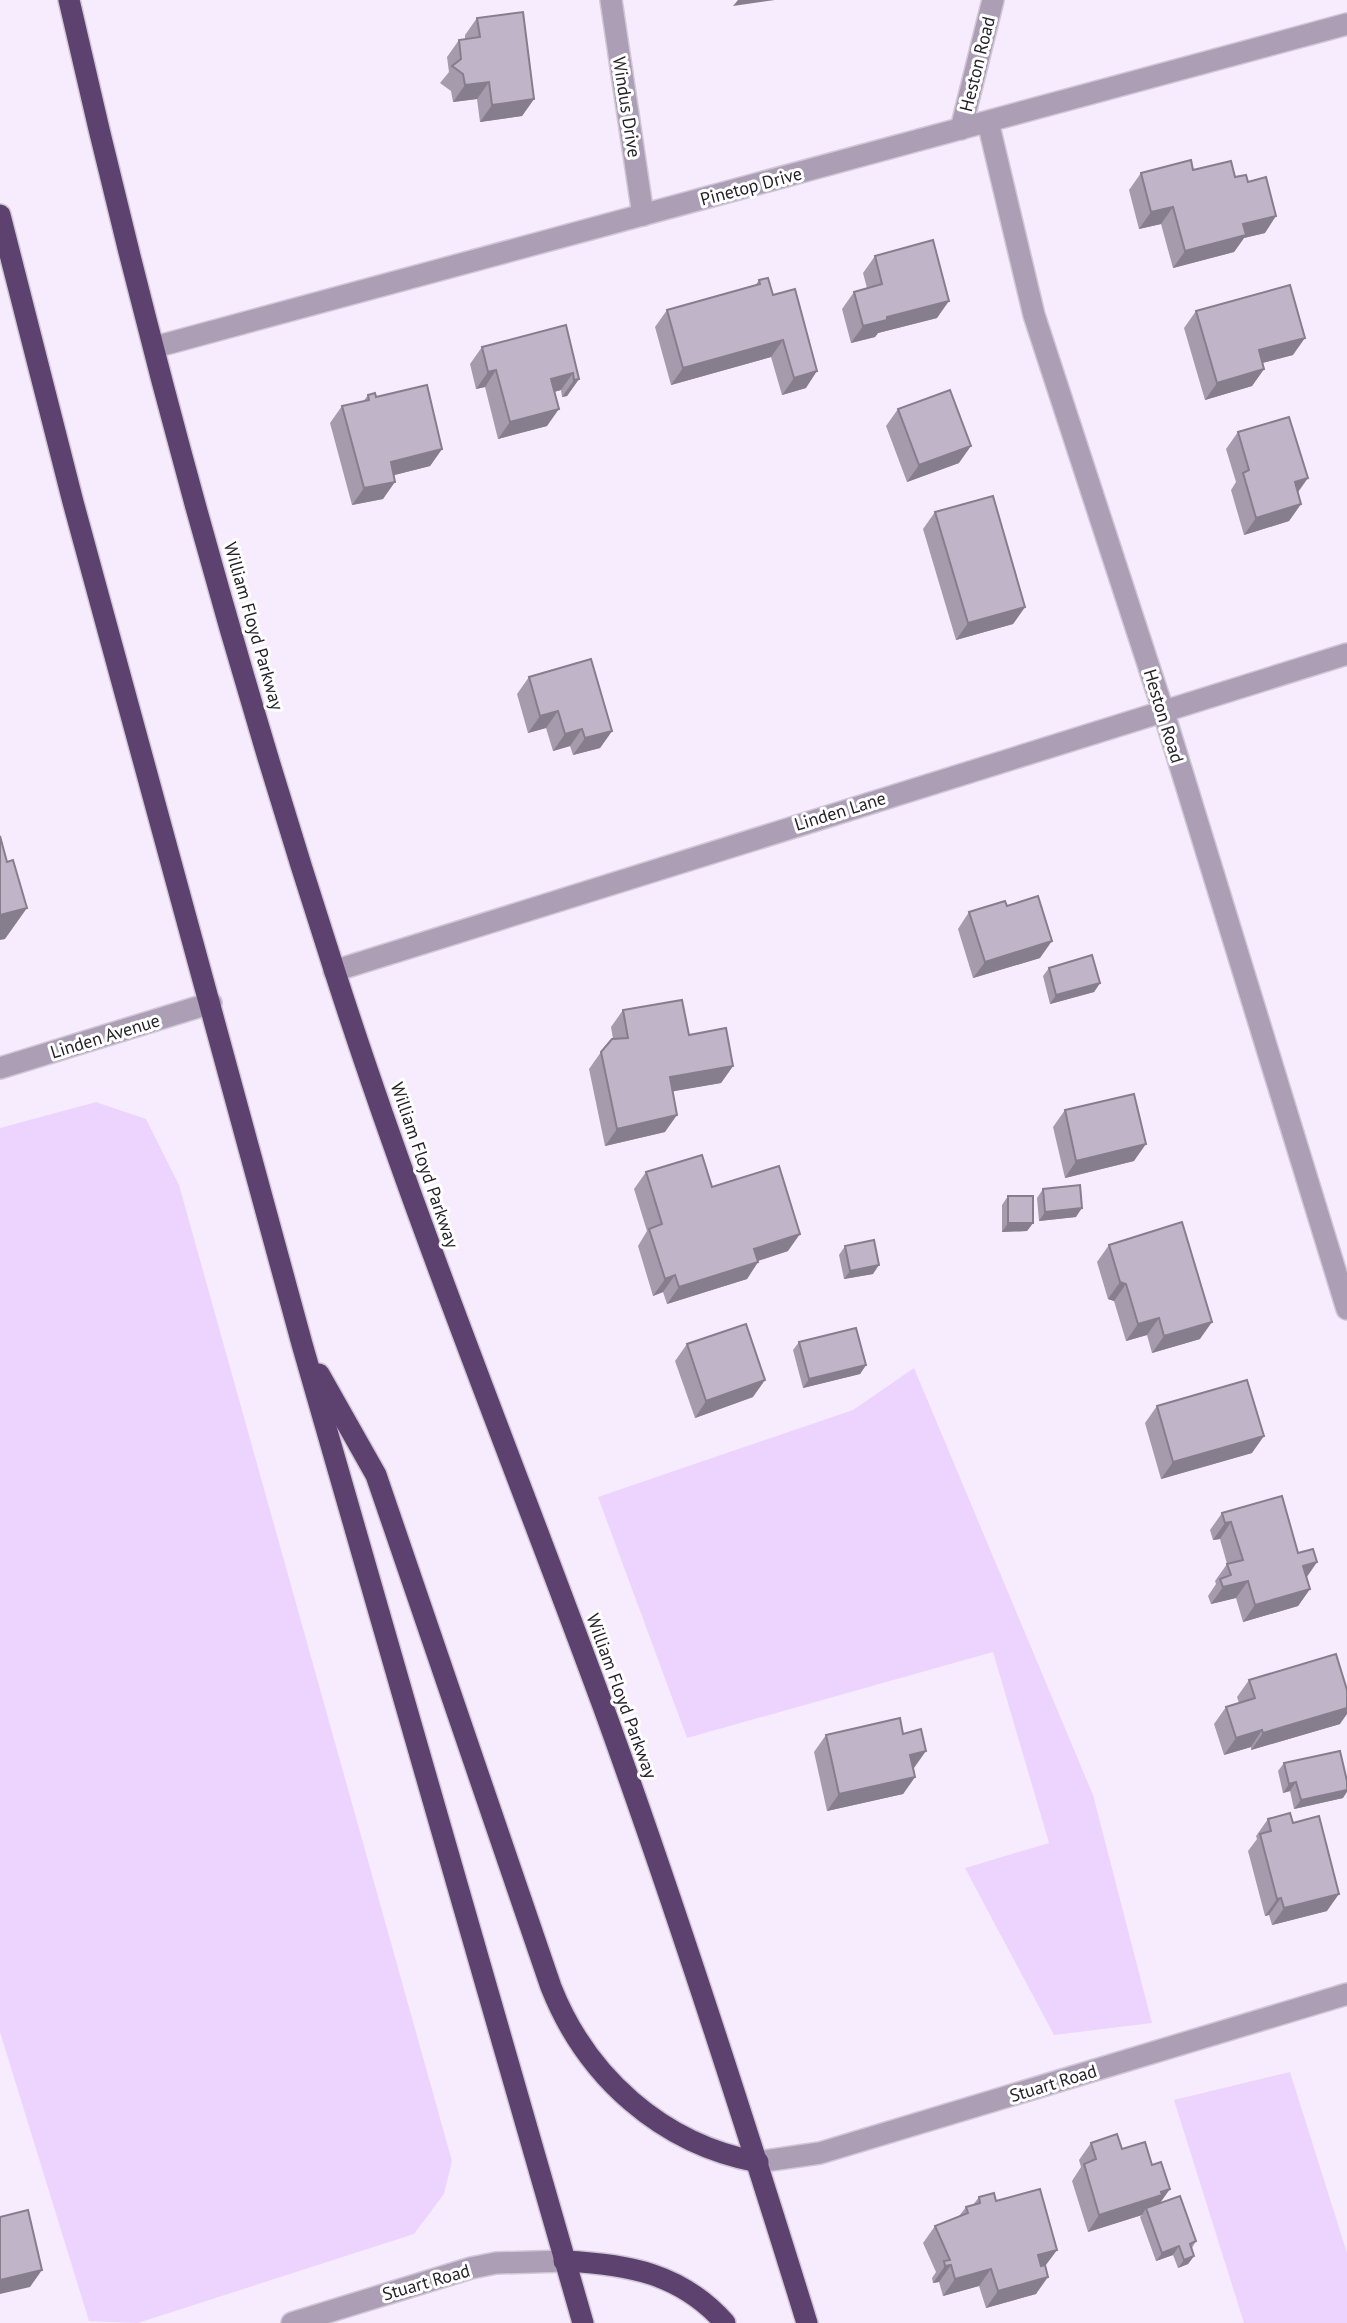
<svg xmlns="http://www.w3.org/2000/svg" width="1347" height="2323" font-family="'PT Sans',sans-serif">
	<style>
		.green { fill: #edd4ff }
		.lines { fill: none; stroke-linecap: round; stroke-linejoin: round }
		.minor-casing { stroke: #d0c7d7; stroke-width: 24 }
		.highway-casing { stroke: #d0c7d7; stroke-width: 24 }
		.minor { stroke: #ab9eb5; stroke-width: 21 }
		.highway { stroke: #5d416e; stroke-width: 21 }
		.wall { fill: #a59bac }
		.shaded-wall { fill: #867e8c }
		.building { fill: #c0b4c8; stroke: #867e8c; stroke-width: 2 }
		.labels { text-anchor: middle; dominant-baseline: central; stroke-width: 6; stroke-linejoin: round; paint-order: stroke }
		.street-label { font-size: 18px; fill: #252128; stroke: #fff }
	</style>
	<rect width="100%" height="100%" fill="#f6ecfd"/>
	<g class="green">
		<polygon points="96,1102 146,1119 179,1185 452,2161 444,2194 414,2234 138,2323 89,2321 0,2032 0,1128"/>
		<polygon points="914,1368 1093,1795 1152,2023 1054,2035 965,1868 1049,1843 993,1652 687,1738 598,1497 853,1410"/>
		<polygon points="1290,2072 1347,2253 1347,2323 1244,2323 1174,2100"/>
	</g>
	<g class="lines">
		<g class="minor-casing">
			<g id="minor">
				<polyline points="611,0 643,215"/>
				<polyline points="988,122 1034,315 1163,710 1347,1309"/>
				<polyline points="961,129 993,0"/>
				<polyline points="155,347 1347,24"/>
				<polyline points="334,971 1347,654"/>
				<polyline points="0,1068 211,1003"/>
				<polyline points="758,2162 820,2153 1347,1994"/>
				<polyline points="292,2323 471,2268 496,2263 564,2261"/>
			</g>
		</g>
		<g class="highway-casing">
			<g id="highway">
				<path d="M 69,0 C 143,327 231,651 334,969 C 414,1219 513,1461 603,1706 C 677,1910 743,2116 807,2323"/>
				<polyline points="0,215 73,502 302,1344 583,2323"/>
				<path d="M 319,1374 L 376,1475 L 551,1987 C 586,2076 661,2144 758,2162"/>
				<path d="M 564,2261 C 627,2264 681,2273 725,2323"/>
			</g>
		</g>
		<use href="#minor" class="minor"/>
		<use href="#highway" class="highway"/>
	</g>
	<g class="wall">
		<polygon points="477,18 534,99 522,116 480,122 477,99 453,102 451,91 440,83 449,72 447,57 459,40 465,39 465,35"/>
		<polygon points="1193,170 1235,177 1265,233 1244,238 1234,252 1173,268 1161,224 1139,229 1129,190 1141,173"/>
		<polygon points="875,256 937,318 878,333 875,337 851,343 842,309 854,292 867,288 863,273"/>
		<polygon points="759,280 773,295 806,388 782,395 771,357 671,385 655,327 667,310 755,286"/>
		<polygon points="1196,311 1293,355 1262,363 1264,369 1252,386 1205,400 1184,328"/>
		<polygon points="566,325 579,379 567,396 562,397 561,390 554,392 547,426 498,439 485,387 476,389 470,364 482,347"/>
		<polygon points="368,395 376,397 442,449 430,466 394,475 383,499 352,505 330,423 342,406 363,402"/>
		<polygon points="898,409 959,463 907,482 886,426"/>
		<polygon points="1238,432 1298,493 1301,504 1289,521 1244,535 1231,490 1236,482 1226,449"/>
		<polygon points="935,512 1025,607 1013,624 956,640 923,529"/>
		<polygon points="529,677 612,731 600,748 573,755 570,746 553,751 546,728 528,733 517,694"/>
		<polygon points="1007,906 1040,958 973,978 958,929 969,912"/>
		<polygon points="1049,968 1100,983 1094,992 1050,1004 1043,976"/>
		<polygon points="623,1010 689,1035 733,1066 721,1083 672,1091 665,1132 605,1146 589,1069 601,1052 613,1039 611,1027"/>
		<polygon points="1065,1110 1134,1161 1065,1178 1053,1127"/>
		<polygon points="646,1172 712,1187 788,1251 758,1261 758,1262 747,1279 667,1304 663,1292 653,1296 638,1246 647,1231 634,1189"/>
		<polygon points="1043,1189 1076,1217 1039,1221 1037,1198"/>
		<polygon points="1008,1196 1033,1223 1027,1231 1002,1232 1002,1205"/>
		<polygon points="1109,1245 1200,1339 1152,1353 1147,1335 1126,1341 1114,1301 1108,1299 1097,1262"/>
		<polygon points="845,1246 873,1274 844,1279 839,1255"/>
		<polygon points="799,1342 866,1365 860,1374 803,1388 793,1350"/>
		<polygon points="687,1344 753,1397 695,1418 675,1361"/>
		<polygon points="1157,1406 1252,1453 1161,1479 1145,1423"/>
		<polygon points="1222,1513 1317,1562 1307,1577 1310,1589 1298,1606 1243,1622 1236,1598 1211,1604 1208,1596 1216,1584 1215,1581 1227,1564 1220,1539 1213,1540 1210,1530"/>
		<polygon points="1249,1680 1340,1724 1251,1750 1251,1747 1224,1755 1214,1724 1226,1707 1239,1703 1237,1697"/>
		<polygon points="903,1734 914,1768 915,1777 903,1794 827,1811 814,1752 826,1735"/>
		<polygon points="1284,1763 1343,1798 1294,1809 1290,1791 1283,1793 1278,1771"/>
		<polygon points="1268,1819 1293,1823 1327,1911 1272,1925 1269,1915 1265,1916 1248,1851 1257,1839 1256,1836"/>
		<polygon points="1091,2143 1160,2203 1196,2241 1192,2248 1194,2256 1188,2264 1178,2268 1173,2255 1156,2261 1140,2217 1142,2215 1088,2232 1072,2181 1081,2167 1079,2160"/>
		<polygon points="979,2197 996,2201 1057,2250 1045,2266 1036,2294 986,2308 979,2286 943,2296 939,2282 933,2283 932,2278 936,2272 923,2243 935,2226 959,2216 966,2207 973,2205"/>
	</g>
	<g class="shaded-wall">
		<polygon points="738,0 775,0 733,6"/>
		<polygon points="489,82 477,99 453,102 465,85"/>
		<polygon points="534,99 522,116 480,122 492,105"/>
		<polygon points="1173,207 1161,224 1139,229 1151,212"/>
		<polygon points="1276,216 1265,233 1244,238 1234,252 1173,268 1185,251 1243,224"/>
		<polygon points="949,301 937,318 878,333 875,337 851,343 863,326 887,317"/>
		<polygon points="1305,338 1293,355 1247,367 1259,350"/>
		<polygon points="783,340 771,357 671,385 683,368"/>
		<polygon points="1264,369 1252,386 1205,400 1217,383"/>
		<polygon points="496,370 485,387 476,389 488,372"/>
		<polygon points="817,371 806,388 782,395 794,378"/>
		<polygon points="573,373 561,390 539,396 551,379"/>
		<polygon points="579,379 567,396 562,397 574,380"/>
		<polygon points="559,409 547,426 498,439 510,422"/>
		<polygon points="971,446 959,463 907,482 919,465"/>
		<polygon points="442,449 430,466 379,479 391,462"/>
		<polygon points="1308,478 1296,495 1295,482"/>
		<polygon points="395,482 383,499 352,505 364,488"/>
		<polygon points="1301,504 1289,521 1244,535 1256,518"/>
		<polygon points="1025,607 1013,624 956,640 968,623"/>
		<polygon points="558,711 546,728 528,733 540,716"/>
		<polygon points="582,729 570,746 553,751 565,734"/>
		<polygon points="612,731 600,748 573,755 585,738"/>
		<polygon points="27,908 5,939 0,940 0,915"/>
		<polygon points="1052,941 1040,958 973,978 985,962"/>
		<polygon points="1100,983 1094,992 1050,1004 1056,995"/>
		<polygon points="733,1066 721,1083 658,1094 670,1077"/>
		<polygon points="677,1115 665,1132 605,1146 617,1129"/>
		<polygon points="1146,1144 1134,1161 1065,1178 1076,1161"/>
		<polygon points="1082,1208 1076,1217 1039,1221 1045,1212"/>
		<polygon points="1008,1223 1033,1223 1027,1231 1002,1232"/>
		<polygon points="800,1234 788,1251 742,1266 754,1249"/>
		<polygon points="758,1262 747,1279 667,1304 679,1287"/>
		<polygon points="879,1265 873,1274 844,1279 850,1271"/>
		<polygon points="675,1275 663,1292 653,1296 665,1279"/>
		<polygon points="1120,1282 1126,1284 1114,1301 1108,1299"/>
		<polygon points="1159,1318 1147,1335 1126,1341 1138,1324"/>
		<polygon points="1212,1322 1200,1339 1152,1353 1164,1336"/>
		<polygon points="866,1365 860,1374 803,1388 809,1379"/>
		<polygon points="765,1380 753,1397 695,1418 706,1401"/>
		<polygon points="1264,1436 1252,1453 1161,1479 1173,1462"/>
		<polygon points="1231,1522 1220,1539 1213,1540 1225,1523"/>
		<polygon points="1317,1562 1305,1579 1303,1566"/>
		<polygon points="1248,1581 1236,1598 1211,1604 1223,1587"/>
		<polygon points="1310,1589 1298,1606 1243,1622 1255,1605"/>
		<polygon points="1347,1708 1347,1714 1340,1724 1251,1750 1263,1733"/>
		<polygon points="1262,1730 1251,1747 1224,1755 1236,1738"/>
		<polygon points="926,1751 914,1768 899,1772 910,1755"/>
		<polygon points="915,1777 903,1794 827,1811 839,1794"/>
		<polygon points="1296,1782 1290,1791 1283,1793 1289,1784"/>
		<polygon points="1347,1790 1347,1792 1343,1798 1294,1809 1301,1800"/>
		<polygon points="1339,1894 1327,1911 1272,1925 1284,1908"/>
		<polygon points="1281,1898 1269,1915 1265,1916 1277,1899"/>
		<polygon points="1170,2189 1158,2206 1146,2208 1142,2215 1088,2232 1099,2215"/>
		<polygon points="1179,2246 1173,2255 1156,2261 1162,2253"/>
		<polygon points="1057,2250 1045,2266 1026,2272 1038,2255"/>
		<polygon points="1194,2256 1188,2264 1178,2268 1184,2260"/>
		<polygon points="951,2265 939,2282 933,2283 945,2266"/>
		<polygon points="991,2269 979,2286 943,2296 955,2279"/>
		<polygon points="42,2270 30,2287 0,2294 0,2280"/>
		<polygon points="1048,2277 1036,2294 986,2308 998,2291"/>
	</g>
	<g class="building">
		<polygon points="523,12 534,99 492,105 489,82 465,85 463,74 452,66 461,59 459,40 480,37 477,18"/>
		<polygon points="1191,160 1193,170 1231,161 1235,177 1246,175 1248,182 1266,177 1276,216 1243,224 1246,235 1185,251 1173,207 1151,212 1141,173"/>
		<polygon points="933,240 949,301 887,317 887,320 863,326 854,292 882,284 875,256"/>
		<polygon points="768,278 773,295 795,289 817,371 794,378 783,340 683,368 667,310 760,284 759,280"/>
		<polygon points="1290,285 1305,338 1259,350 1264,369 1217,383 1196,311"/>
		<polygon points="566,325 579,379 574,380 573,373 551,379 559,409 510,422 496,370 488,372 482,347"/>
		<polygon points="427,385 442,449 391,462 395,482 364,488 342,406 369,400 368,395 375,393 376,397"/>
		<polygon points="950,390 971,446 919,465 898,409"/>
		<polygon points="1289,417 1308,478 1295,482 1301,504 1256,518 1243,473 1249,470 1238,432"/>
		<polygon points="993,496 1025,607 968,623 935,512"/>
		<polygon points="591,659 612,731 585,738 582,729 565,734 558,711 540,716 529,677"/>
		<polygon points="0,836 7,862 13,860 27,908 0,915"/>
		<polygon points="1038,896 1052,941 985,962 969,912 1005,901 1007,906"/>
		<polygon points="1092,955 1100,983 1056,995 1049,968"/>
		<polygon points="682,1000 689,1035 726,1028 733,1066 670,1077 677,1115 617,1129 601,1052 612,1039 628,1038 623,1010"/>
		<polygon points="1134,1094 1146,1144 1076,1161 1065,1110"/>
		<polygon points="702,1155 712,1187 779,1166 800,1234 754,1249 758,1262 679,1287 675,1275 665,1279 649,1229 662,1224 646,1172"/>
		<polygon points="1080,1185 1082,1208 1045,1212 1043,1189"/>
		<rect x="1008" y="1196" width="25" height="27"/>
		<polygon points="1182,1222 1212,1322 1164,1336 1159,1318 1138,1324 1126,1284 1120,1282 1109,1245"/>
		<polygon points="874,1240 879,1265 850,1271 845,1246"/>
		<polygon points="746,1324 765,1380 706,1401 687,1344"/>
		<polygon points="856,1328 866,1365 809,1379 799,1342"/>
		<polygon points="1247,1380 1264,1436 1173,1462 1157,1406"/>
		<polygon points="1282,1496 1298,1553 1313,1549 1317,1562 1303,1566 1310,1589 1255,1605 1248,1581 1223,1587 1220,1579 1231,1575 1227,1564 1243,1560 1231,1522 1225,1523 1222,1513"/>
		<polygon points="1336,1654 1347,1690 1347,1708 1263,1733 1262,1730 1236,1738 1226,1707 1255,1698 1249,1680"/>
		<polygon points="900,1718 903,1734 921,1729 926,1751 910,1755 915,1777 839,1794 826,1735"/>
		<polygon points="1340,1751 1347,1781 1347,1790 1301,1800 1296,1782 1289,1784 1284,1763"/>
		<polygon points="1290,1813 1293,1823 1319,1816 1339,1894 1284,1908 1281,1898 1277,1899 1260,1834 1271,1831 1268,1819"/>
		<polygon points="1117,2134 1122,2149 1145,2142 1152,2165 1161,2162 1170,2189 1161,2192 1162,2195 1099,2215 1084,2164 1096,2159 1091,2143"/>
		<polygon points="1040,2189 1057,2250 1038,2255 1041,2266 1045,2265 1048,2277 998,2291 991,2269 955,2279 951,2265 945,2266 944,2261 950,2260 935,2226 968,2213 966,2207 980,2203 979,2197 994,2193 996,2201"/>
		<polygon points="1180,2196 1196,2241 1190,2244 1194,2256 1184,2260 1179,2246 1162,2253 1146,2208"/>
		<polygon points="28,2210 42,2270 0,2280 0,2217"/>
	</g>
	<g class="labels">
		<g class="street-label">
			<text transform="translate(977 64) rotate(-76)">Heston Road</text>
			<text transform="translate(627 107) rotate(81)">Windus Drive</text>
			<text transform="translate(751 186) rotate(-15)">Pinetop Drive</text>
			<text transform="translate(254 626) rotate(74)">William Floyd Parkway</text>
			<text transform="translate(1164 716) rotate(73)">Heston Road</text>
			<text transform="translate(840 811) rotate(-17)">Linden Lane</text>
			<text transform="translate(105 1036) rotate(-17)">Linden Avenue</text>
			<text transform="translate(425 1165) rotate(71)">William Floyd Parkway</text>
			<text transform="translate(622 1696) rotate(70)">William Floyd Parkway</text>
			<text transform="translate(1053 2083) rotate(-17)">Stuart Road</text>
			<text transform="translate(426 2282) rotate(-16)">Stuart Road</text>
		</g>
	</g>
</svg>
